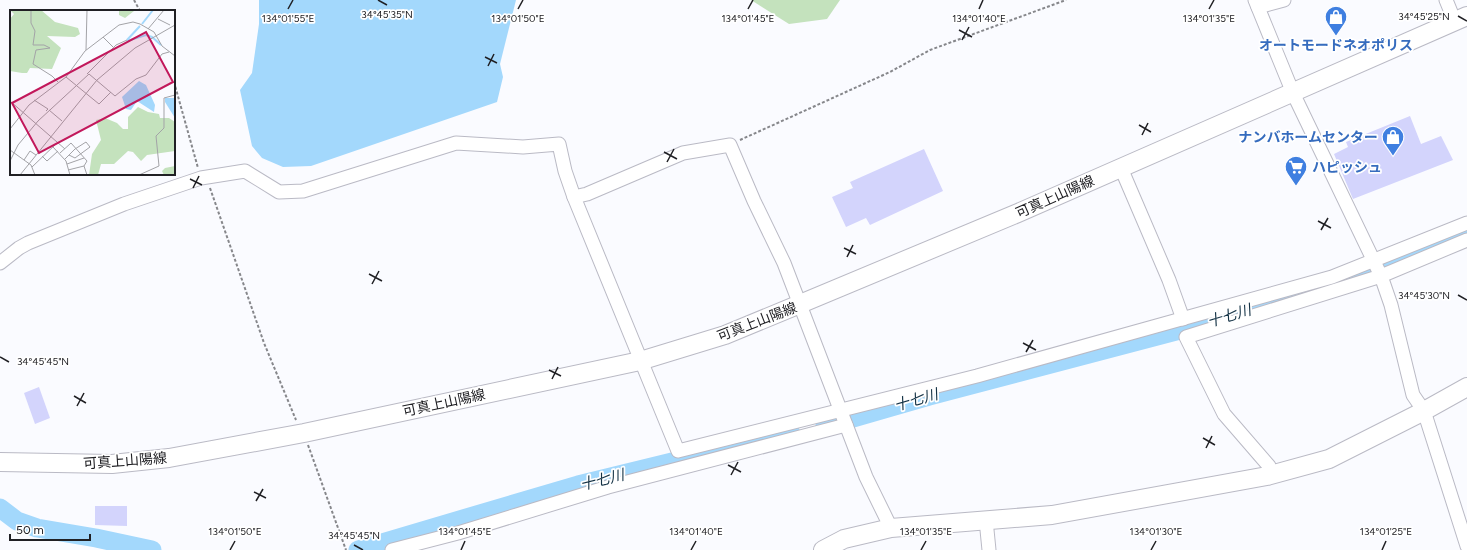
<svg xmlns="http://www.w3.org/2000/svg" width="1467" height="550" font-family="Figtree,'Noto Sans JP',sans-serif">
	<style>
		.green { fill: #c4e2bd }
		.water { fill: #a3d8fc }
		.lines { fill: none; stroke-linecap: round; stroke-linejoin: round }
		.river { stroke: #a3d8fc; stroke-width: 19 }
		.building { fill: #d3d4fc }
		.street-casing { stroke: #babac5; stroke-width: 15 }
		.secondary-casing { stroke: #babac5; stroke-width: 20 }
		.path { stroke: #86878b; stroke-width: 2; stroke-dasharray: 3 2; stroke-linecap: butt }
		.street { stroke: #fff; stroke-width: 13 }
		.secondary { stroke: #fff; stroke-width: 18 }
		.ticks { fill: none; stroke: #202024; stroke-width: 1.5 }
		.labels { text-anchor: middle; dominant-baseline: central; stroke-width: 3.5; stroke-linejoin: round; paint-order: stroke }
		.shop-label { font-size: 14px; font-weight: bold; fill: #366cbe; stroke: #fff }
		.street-label { font-size: 14px; fill: #202024; stroke: #fff }
		.water-label { font-size: 15px; font-style: italic; fill: #143245; stroke: #fff }
		.inset-river { fill: none; stroke: #a3d8fc; stroke-width: 2 }
		.inset-road { fill: none; stroke: #a3a3a7; stroke-width: 1 }
		.view { fill: #c2185b; fill-opacity: 0.15; stroke: #c2185b; stroke-width: 2 }
		.inset-edge { fill: none; stroke: #202024; stroke-width: 2 }
		.ticks-label { font-size: 10px; text-anchor: middle; fill: #202024; stroke: #fff; stroke-width: 3.5; stroke-linejoin: round; paint-order: stroke }
	</style>
	<rect width="100%" height="100%" fill="#fafbff"/>
	<polygon class="green" points="751,0 840,0 827,19 789,24"/>
	<polygon class="water" points="259,0 516,0 500,64 503,77 497,102 311,166 283,167 262,158 252,146 240,90 252,73 259,24"/>
	<g class="lines">
		<g class="river">
			<polyline points="825,426 929,396 1195,326 1322,287 1383,265 1467,230"/>
			<polyline points="0,508 17,521 37,528 96,538 152,550"/>
			<polyline points="358,550 578,485 791,433"/>
		</g>
	</g>
	<g class="building">
		<polygon points="1410,116 1421,144 1441,136 1453,160 1353,199 1334,154 1348,147 1346,142"/>
		<polygon points="924,149 943,191 870,225 866,218 846,227 832,197 853,188 850,182"/>
		<polygon points="39,387 50,418 35,424 24,393"/>
		<polygon points="95,506 127,506 127,526 95,525"/>
	</g>
	<g class="lines">
		<g class="street-casing">
			<g id="street">
				<polyline points="1255,0 1293,93 1381,276 1391,305 1413,395 1424,411 1467,546"/>
				<polyline points="1446,0 1455,22"/>
				<polyline points="1258,7 1284,0"/>
				<polyline points="1121,168 1169,280 1183,319"/>
				<polyline points="574,197 587,194 683,153 730,145 754,201 784,263 866,477 891,528"/>
				<polyline points="0,263 19,248 28,243 124,204 201,178 245,171 279,192 303,191 456,143 523,147 559,144 565,171 574,197 678,451 977,376 1332,277 1467,223"/>
				<polyline points="1272,475 1269,466 1224,414 1186,337 1381,276 1467,240"/>
				<polyline points="986,520 989,550"/>
				<polyline points="392,550 458,533 608,487 846,425"/>
			</g>
		</g>
		<g class="secondary-casing">
			<g id="secondary">
				<polyline points="0,462 112,464 169,458 304,433 640,361 725,335 800,304 1018,213 1467,16"/>
				<polyline points="823,550 844,539 891,528 1052,515 1267,476 1329,459 1424,411 1467,387"/>
			</g>
		</g>
		<g class="path">
			<polyline points="134,0 140,11"/>
			<polyline points="174,82 198,168"/>
			<polyline points="740,140 890,72 930,50 1066,0"/>
			<polyline points="210,188 264,343 296,420"/>
			<polyline points="308,445 346,550"/>
		</g>
		<use href="#street" class="street"/>
		<use href="#secondary" class="secondary"/>
	</g>
	<path class="ticks" d="M 378,0 L 387,5M 288,9 L 293,0M 518,9 L 523,0M 748,9 L 753,0M 979,9 L 983,0M 1209,9 L 1214,0M 1458,16 L 1467,21M 959,30 L 972,37M 962,40 L 969,27M 485,57 L 497,63M 488,66 L 494,54M 1139,125 L 1151,132M 1142,135 L 1148,123M 664,152 L 677,159M 667,162 L 674,149M 190,179 L 202,185M 193,188 L 199,176M 1318,221 L 1331,228M 1321,230 L 1328,218M 844,248 L 856,254M 847,257 L 853,245M 369,274 L 382,281M 372,284 L 379,271M 1458,295 L 1467,300M 1023,343 L 1036,350M 1026,352 L 1033,340M 0,357 L 9,362M 549,370 L 561,376M 552,379 L 558,367M 74,396 L 86,403M 77,406 L 84,393M 1203,438 L 1215,445M 1206,448 L 1212,436M 728,465 L 741,472M 731,475 L 738,462M 254,492 L 266,498M 256,501 L 263,489M 354,545 L 363,550M 230,550 L 235,541M 461,550 L 465,541M 691,550 L 696,541M 921,550 L 926,541M 1151,550 L 1156,541M 1382,550 L 1386,541"/>
	<defs>
		<g id="shop-pin" transform="scale(1.15)"><path d="M0 17L-7.5 6A9.5 9.5 0 1 1 7.5 6Z" fill="#3f7fe0" stroke="#fff"/><path d="M-5-2.5h2.3a2.7 3.5 0 0 1 5.4 0H5L5.5 6h-11ZM-1.5-2.5h3a1.5 2.3 0 0 0-3 0Z" fill="#fff"/></g>
		<g id="supermarket-pin" transform="scale(1.15)"><path d="M0 17L-7.5 6A9.5 9.5 0 1 1 7.5 6Z" fill="#3f7fe0" stroke="#fff"/><path d="M-6-5.5h2.5l.6 2H6L4.5 2H-2.5L-4.4-4H-6ZM-1.5 3.2a1.3 1.3 0 1 0 .1 0ZM3 3.2a1.3 1.3 0 1 0 .1 0Z" fill="#fff"/></g>
	</defs>
	<g fill-rule="evenodd">
		<use href="#shop-pin" x="1336" y="17"/>
		<use href="#shop-pin" x="1393" y="137"/>
		<use href="#supermarket-pin" x="1296" y="167"/>
	</g>
	<g class="labels">
		<g class="shop-label">
			<text x="1336" y="45">オートモードネオポリス</text>
			<text x="1378" y="137" text-anchor="end">ナンバホームセンター</text>
			<text x="1312" y="167" text-anchor="start">ハピッシュ</text>
		</g>
		<g class="street-label">
			<text transform="translate(1055 197) rotate(-24)">可真上山陽線</text>
			<text transform="translate(757 322) rotate(-21)">可真上山陽線</text>
			<text transform="translate(444 403) rotate(-12)">可真上山陽線</text>
			<text transform="translate(125 461) rotate(-4)">可真上山陽線</text>
		</g>
		<g class="water-label">
			<text transform="translate(1229 316) rotate(-17)">十七川</text>
			<text transform="translate(916 400) rotate(-16)">十七川</text>
			<text transform="translate(602 480) rotate(-14)">十七川</text>
		</g>
	</g>
	<g transform="translate(10 10)">
		<rect width="165" height="165" fill="#fafbff"/>
		<path d="M 0,0 L 31,0 L 45,12 L 68,18 L 70,24 L 65,27 L 37,26 L 51,38 L 42,59 L 20,58 L 17,63 L 12,63 L 0,61 L 0,9 L 4,4 ZM 109,0 L 124,0 L 124,1 L 115,8 L 109,5 ZM 128,97 L 138,102 L 149,104 L 150,108 L 159,108 L 165,112 L 165,141 L 137,145 L 131,151 L 123,142 L 118,141 L 104,154 L 91,154 L 88,165 L 79,165 L 82,144 L 91,130 L 86,110 L 95,108 L 107,113 L 113,119 L 118,119 L 118,107 ZM 165,156 L 165,165 L 154,165 L 152,161 L 155,158 Z" fill="#c4e2bd"/>
		<path d="M 129,71 L 136,75 L 145,95 L 144,102 L 127,91 L 121,100 L 116,99 L 112,87 ZM 155,88 L 165,88 L 165,108 L 155,92 Z" fill="#a3d8fc"/>
		<path class="inset-river" d="M 132,14 L 143,0M 117,30 L 130,16M 117,31 L 136,25 L 142,27 L 151,35"/>
		<path class="inset-road" d="M 21,0 L 21,13 L 25,21 L 23,35 L 34,35 L 40,38 L 26,40 L 23,54 L 42,66 L 48,72M 148,9 L 160,15M 138,19 L 154,0M 93,27 L 104,38M 76,40 L 77,0M 77,64 L 106,35 L 117,30M 56,67 L 89,94 L 101,82M 24,90 L 38,99 L 36,101M 0,91 L 55,139M 39,100 L 52,111M 0,119 L 19,95 L 56,67 L 75,41 L 109,15 L 123,12 L 130,14 L 144,22 L 152,36 L 165,46M 43,137 L 56,151 L 60,165M 0,140 L 21,155 L 25,165M 50,143 L 61,133 L 77,151 L 74,156 L 77,165M 32,146 L 37,151 L 48,141M 55,149 L 65,139 L 76,132 L 80,137 L 65,148 L 59,145M 14,150 L 20,141 L 26,145M 0,151 L 8,135 L 28,111 L 79,64 L 105,86 L 126,69 L 136,65 L 152,44 L 159,42M 57,154 L 74,148M 22,157 L 48,132M 58,160 L 74,156M 10,165 L 87,70 L 125,38 L 165,15M 129,165 L 149,156 L 146,126 L 154,118 L 154,88 L 165,85"/>
		<path class="view" d="M 136,22 L 163,72 L 29,143 L 2,93 Z"/>
		<rect width="165" height="165" class="inset-edge"/>
	</g>
	<g class="ticks-label">
		<text x="387" y="18">34°45'35"N</text>
		<text x="1424" y="20">34°45'25"N</text>
		<text x="288" y="22">134°01'55"E</text>
		<text x="518" y="22">134°01'50"E</text>
		<text x="748" y="22">134°01'45"E</text>
		<text x="979" y="22">134°01'40"E</text>
		<text x="1209" y="22">134°01'35"E</text>
		<text x="1424" y="299">34°45'30"N</text>
		<text x="43" y="365">34°45'45"N</text>
		<text x="235" y="535">134°01'50"E</text>
		<text x="465" y="535">134°01'45"E</text>
		<text x="696" y="535">134°01'40"E</text>
		<text x="926" y="535">134°01'35"E</text>
		<text x="1156" y="535">134°01'30"E</text>
		<text x="1386" y="535">134°01'25"E</text>
		<text x="354" y="539">34°45'45"N</text>
	</g>
	<path d="M10 534v6h80v-6" fill="none" stroke="#202024" stroke-width="2"/>
	<text x="16" y="534" font-size="12" fill="#202024" stroke="#ffffff" stroke-width="3" paint-order="stroke">50 m</text>
</svg>
